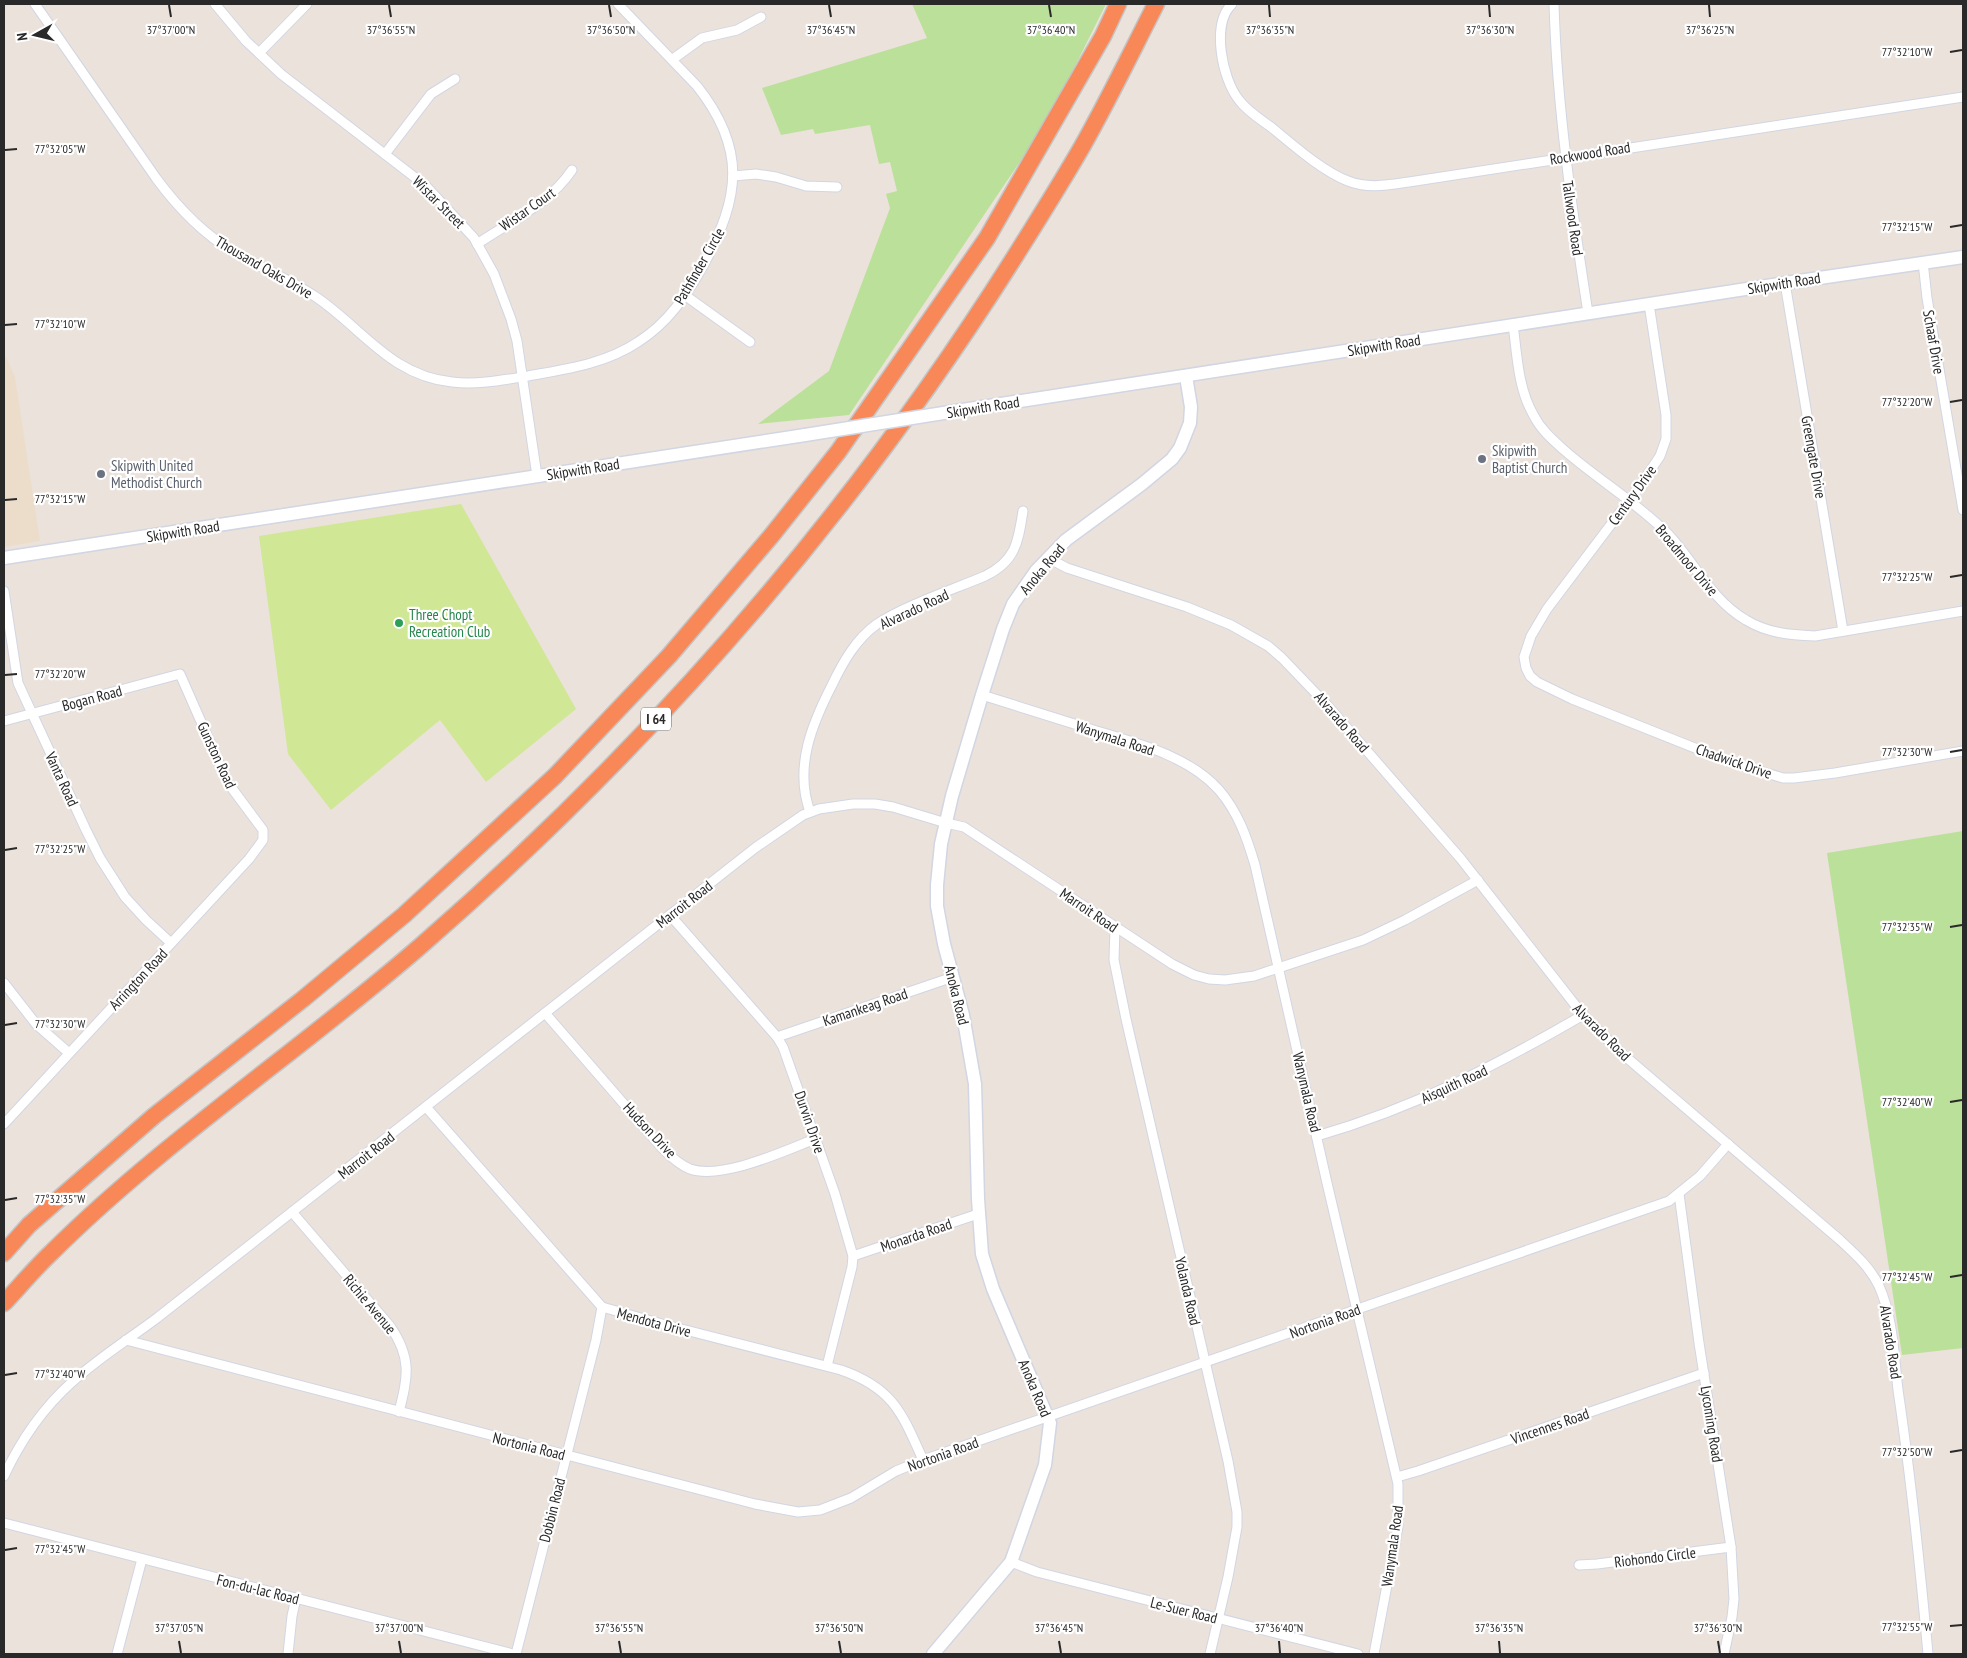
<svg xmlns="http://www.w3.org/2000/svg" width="1967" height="1658" font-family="'PT Sans Narrow',sans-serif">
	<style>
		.education { fill: #ecddcb }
		.green { fill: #bbe099 }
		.pitch { fill: #d0e795 }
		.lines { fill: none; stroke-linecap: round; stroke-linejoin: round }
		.street-casing { stroke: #d1d6e2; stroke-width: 11 }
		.secondary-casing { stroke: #d1d6e2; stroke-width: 15 }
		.highway-casing { stroke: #c3c3c3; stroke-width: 19 }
		.street { stroke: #fff; stroke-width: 9 }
		.secondary { stroke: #fff; stroke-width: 12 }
		.highway { stroke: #f98859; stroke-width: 16 }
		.secondary-bridge-casing { stroke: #d1d6e2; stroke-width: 15; stroke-linecap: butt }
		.secondary-bridge { stroke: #fff; stroke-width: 12 }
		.ticks { fill: none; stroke: #292929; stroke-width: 2 }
		.worship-dot { fill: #6b7280; stroke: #fff; stroke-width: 2 }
		.leisure-dot { fill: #2e9e5b; stroke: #fff; stroke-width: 2 }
		.labels { text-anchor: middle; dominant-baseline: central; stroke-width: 4.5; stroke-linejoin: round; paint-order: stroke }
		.shield { fill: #fff; stroke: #696969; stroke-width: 1 }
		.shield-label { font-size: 14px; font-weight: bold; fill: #292929 }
		.street-label { font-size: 15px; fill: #292929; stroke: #fff }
		.worship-label { font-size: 15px; fill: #5b616d; stroke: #fff; text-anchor: start }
		.leisure-label { font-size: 15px; fill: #27864d; stroke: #fff; text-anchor: start }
		.ticks-label { font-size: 12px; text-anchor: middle; fill: #292929; stroke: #fff; stroke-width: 4.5; stroke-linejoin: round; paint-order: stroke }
	</style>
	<rect width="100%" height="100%" fill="#ebe2db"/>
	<polygon class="education" points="4,353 15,377 40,541 4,547"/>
	<g class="green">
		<polygon points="912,4 1106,4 1048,120 849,415 758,424 829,371 890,208 886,194 897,191 890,162 879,164 870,125 815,134 813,129 781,135 762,88 927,38"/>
		<polygon points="1963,831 1963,1348 1902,1355 1827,853"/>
	</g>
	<polygon class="pitch" points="461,504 576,709 486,782 440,720 331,810 288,754 259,536"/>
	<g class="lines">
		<g class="street-casing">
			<g id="street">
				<path d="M 35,4 L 156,178 C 178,208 204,235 237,254 C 263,269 291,280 316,297 C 362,328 391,376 452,382 C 478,385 503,380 528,376 C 566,369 605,364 638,342 C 668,323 687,295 704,264 C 740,197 747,149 697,86 L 618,4"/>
				<polyline points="215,4 246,41 281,74 426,186 474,238 494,274 511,319 517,341 537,476"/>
				<path d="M 1232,4 C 1211,24 1222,79 1239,100 C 1247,111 1260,119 1271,127 C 1293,145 1322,171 1348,181 C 1368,189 1388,185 1409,182 L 1963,97"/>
				<path d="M 1554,4 C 1557,108 1572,210 1588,313"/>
				<polyline points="259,53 307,4"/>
				<polyline points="673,59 702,38 737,30 761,17"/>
				<polyline points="385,154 431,94 455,79"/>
				<polyline points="733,176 756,174 776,177 806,186 837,187"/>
				<path d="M 477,244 C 510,222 550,203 572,170"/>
				<polyline points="1923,262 1927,298 1963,510"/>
				<polyline points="1785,283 1843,631"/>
				<polyline points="686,296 750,342"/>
				<polyline points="1649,304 1666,415 1666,439 1660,456 1640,486 1547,609 1531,636 1524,657 1526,668 1530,676 1537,682 1572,699 1730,762 1783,778 1794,778 1835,773 1963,751"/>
				<path d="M 1513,324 C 1517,355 1518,389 1534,416 C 1541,430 1553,440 1564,450 C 1597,479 1636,502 1667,533 C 1694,561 1711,600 1746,620 C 1767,633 1790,635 1815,636 L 1963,611"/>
				<path d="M 1048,558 L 1067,568 L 1187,607 L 1231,625 L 1268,646 L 1282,658 L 1328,706 L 1461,859 L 1583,1015 L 1619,1051 L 1840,1240 C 1854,1253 1870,1267 1879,1286 C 1893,1317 1894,1356 1898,1390 C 1911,1478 1920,1566 1928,1654"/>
				<polyline points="4,591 18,683 86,830 100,858 125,897 146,920 171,943"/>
				<path d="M 982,695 C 1017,706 1052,717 1087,728 C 1132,742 1187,754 1219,790 C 1238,812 1247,838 1255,865 L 1327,1183 L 1398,1484 L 1398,1527 L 1374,1654"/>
				<polyline points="4,721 180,674 228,783 263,830 263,840 249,859 4,1124"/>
				<path d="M 810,812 C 794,767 812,724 832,685 C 843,662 856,639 877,624 C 906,605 952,590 985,576 C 1016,561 1018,542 1023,511"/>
				<polyline points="670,915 777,1037 783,1047 835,1194 853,1256 852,1267 827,1366"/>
				<polyline points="1115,927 1114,960 1126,1019 1228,1461 1237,1512 1237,1527 1228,1577 1210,1654"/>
				<polyline points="4,983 36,1024 69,1053"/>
				<path d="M 545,1013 L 662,1148 C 670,1156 680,1165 690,1169 C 722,1180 784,1151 815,1139"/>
				<polyline points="777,1037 953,977"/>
				<path d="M 426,1107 L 602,1307 L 662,1324 L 841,1370 C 893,1388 902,1413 923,1460"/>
				<path d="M 1317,1136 C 1414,1108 1497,1065 1583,1015"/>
				<polyline points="1679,1194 1699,1343 1731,1547 1734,1599 1732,1617 1724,1654"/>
				<path d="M 292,1212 L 390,1326 C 412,1358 408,1376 399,1412"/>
				<polyline points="853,1256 978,1214"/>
				<polyline points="126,1340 755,1504 798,1512 820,1510 851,1498 896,1471 923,1460 1669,1201 1700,1176 1728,1144"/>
				<path d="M 4,1476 C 20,1442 42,1409 71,1383 C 97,1359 129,1339 157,1318 L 755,848 L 803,815 L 819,809 L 853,804 L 875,804 L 893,807 L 946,823 L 964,827 L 1172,964 L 1194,975 L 1209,979 L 1225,980 L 1254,976 L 1363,940 L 1405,920 L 1478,880"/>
				<polyline points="1397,1477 1418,1471 1704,1373"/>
				<polyline points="4,1523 513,1654"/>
				<polyline points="1011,1562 1037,1572 1358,1654"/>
				<polyline points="1579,1565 1597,1564 1731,1547"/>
				<polyline points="117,1654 142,1559"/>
				<polyline points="288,1654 292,1616 296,1598"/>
				<polyline points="516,1654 596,1340 602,1307"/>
			</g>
		</g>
		<g class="secondary-casing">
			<g id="secondary">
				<polyline points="956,411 1785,283 1963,257"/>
				<polyline points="4,558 805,435"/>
				<polyline points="933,1654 1011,1562 1045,1465 1050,1423 993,1289 982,1254 978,1199 975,1084 963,1015 944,944 937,906 937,885 941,844 952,796 982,695 1003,629 1013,604 1036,571 1066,540 1142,484 1172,459 1180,448 1190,423 1191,407 1186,376"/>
			</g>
		</g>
		<g class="highway-casing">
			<g id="highway">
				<polyline points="4,1253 29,1225 154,1116 303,999 404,915 555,776 669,656 772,535 838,452 987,238 1103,36 1118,4"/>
				<path d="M 4,1303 C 20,1286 35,1268 52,1252 C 167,1138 303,1049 424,943 C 654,742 857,509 1019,250 C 1041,215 1063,180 1083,145 C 1109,99 1132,51 1156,4"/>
			</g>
		</g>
		<use href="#street" class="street"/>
		<use href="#secondary" class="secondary"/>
		<use href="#highway" class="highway"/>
		<g class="secondary-bridge-casing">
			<polyline id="secondary-bridge" points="805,435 956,411"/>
		</g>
		<use href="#secondary-bridge" class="secondary-bridge"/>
	</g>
	<path class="ticks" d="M 169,5 L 171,17M 389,5 L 391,17M 609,5 L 611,17M 829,5 L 831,17M 1049,5 L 1051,17M 1269,5 L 1270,17M 1489,5 L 1490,17M 1709,5 L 1710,17M 1950,52 L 1962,50M 5,150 L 17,149M 1950,227 L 1962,225M 5,325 L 17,324M 1950,402 L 1962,400M 5,500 L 17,499M 1950,577 L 1962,575M 5,675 L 17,674M 1950,752 L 1962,750M 5,850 L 17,848M 1950,927 L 1962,925M 5,1025 L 17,1023M 1950,1102 L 1962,1100M 5,1200 L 17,1198M 1950,1277 L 1962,1275M 5,1375 L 17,1373M 1950,1452 L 1962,1450M 5,1550 L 17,1548M 1950,1626 L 1962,1625M 179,1641 L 181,1653M 399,1641 L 401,1653M 619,1641 L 621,1653M 839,1641 L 841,1653M 1059,1641 L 1061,1653M 1279,1641 L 1280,1653M 1499,1641 L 1500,1653M 1718,1641 L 1720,1653"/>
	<g class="worship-dot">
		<circle cx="1482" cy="459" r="5"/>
		<circle cx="101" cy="474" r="5"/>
	</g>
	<circle class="leisure-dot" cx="399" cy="623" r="5"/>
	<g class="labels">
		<rect class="shield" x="641" y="707.5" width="30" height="23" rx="4"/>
		<g class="shield-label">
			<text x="656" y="719">I 64</text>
		</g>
		<g class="street-label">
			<text transform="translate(1590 153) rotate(-9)">Rockwood Road</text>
			<text transform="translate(439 202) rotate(45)">Wistar Street</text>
			<text transform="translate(527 209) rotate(-35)">Wistar Court</text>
			<text transform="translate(1573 218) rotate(82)">Tallwood Road</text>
			<text transform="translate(699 266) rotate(-60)">Pathfinder Circle</text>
			<text transform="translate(264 267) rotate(30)">Thousand Oaks Drive</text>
			<text transform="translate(1784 283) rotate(-9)">Skipwith Road</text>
			<text transform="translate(1934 342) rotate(80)">Schaaf Drive</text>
			<text transform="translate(1384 345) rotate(-9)">Skipwith Road</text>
			<text transform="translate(983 407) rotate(-9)">Skipwith Road</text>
			<text transform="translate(1814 457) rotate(80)">Greengate Drive</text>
			<text transform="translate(583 469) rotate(-9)">Skipwith Road</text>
			<text transform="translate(1632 495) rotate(-54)">Century Drive</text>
			<text transform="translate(183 531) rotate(-9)">Skipwith Road</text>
			<text transform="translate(1687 560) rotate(50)">Broadmoor Drive</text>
			<text transform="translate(1042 569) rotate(-50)">Anoka Road</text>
			<text transform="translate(914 609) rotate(-25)">Alvarado Road</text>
			<text transform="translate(92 698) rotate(-15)">Bogan Road</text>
			<text transform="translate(1342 722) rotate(49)">Alvarado Road</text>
			<text transform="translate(1115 738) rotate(18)">Wanymala Road</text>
			<text transform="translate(217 755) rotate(65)">Gunston Road</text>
			<text transform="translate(1734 761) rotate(19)">Chadwick Drive</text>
			<text transform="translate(62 779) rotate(65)">Vanta Road</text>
			<text transform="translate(684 904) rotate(-38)">Marroit Road</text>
			<text transform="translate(1089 910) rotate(34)">Marroit Road</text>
			<text transform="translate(138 979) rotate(-47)">Arrington Road</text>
			<text transform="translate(957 995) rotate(76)">Anoka Road</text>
			<text transform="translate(865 1007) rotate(-19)">Kamankeag Road</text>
			<text transform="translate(1602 1032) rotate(45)">Alvarado Road</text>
			<text transform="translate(1454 1084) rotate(-25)">Aisquith Road</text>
			<text transform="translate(1307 1092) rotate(77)">Wanymala Road</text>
			<text transform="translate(810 1122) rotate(71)">Durvin Drive</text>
			<text transform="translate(650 1130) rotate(47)">Hudson Drive</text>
			<text transform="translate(366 1155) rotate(-38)">Marroit Road</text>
			<text transform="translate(916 1235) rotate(-19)">Monarda Road</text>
			<text transform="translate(1188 1291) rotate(77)">Yolanda Road</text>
			<text transform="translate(370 1304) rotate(50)">Richie Avenue</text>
			<text transform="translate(1325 1321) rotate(-20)">Nortonia Road</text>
			<text transform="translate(654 1322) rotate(15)">Mendota Drive</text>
			<text transform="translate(1891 1342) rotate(81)">Alvarado Road</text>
			<text transform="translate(1035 1388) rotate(67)">Anoka Road</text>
			<text transform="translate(1712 1424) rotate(81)">Lycoming Road</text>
			<text transform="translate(1550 1426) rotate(-19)">Vincennes Road</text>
			<text transform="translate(529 1446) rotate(14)">Nortonia Road</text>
			<text transform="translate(943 1454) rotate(-20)">Nortonia Road</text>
			<text transform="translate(552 1510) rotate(-76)">Dobbin Road</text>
			<text transform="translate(1392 1546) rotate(-82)">Wanymala Road</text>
			<text transform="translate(1655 1557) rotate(-7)">Riohondo Circle</text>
			<text transform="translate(258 1589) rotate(14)">Fon-du-lac Road</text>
			<text transform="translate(1184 1610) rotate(14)">Le-Suer Road</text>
		</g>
		<g class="worship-label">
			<text x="1492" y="450">Skipwith<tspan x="1492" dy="17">Baptist Church</tspan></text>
			<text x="111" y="465">Skipwith United<tspan x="111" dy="17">Methodist Church</tspan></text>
		</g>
		<g class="leisure-label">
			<text x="409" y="614">Three Chopt<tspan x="409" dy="17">Recreation Club</tspan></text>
		</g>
	</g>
	<g class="ticks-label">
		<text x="171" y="34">37°37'00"N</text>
		<text x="391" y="34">37°36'55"N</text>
		<text x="611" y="34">37°36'50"N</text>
		<text x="831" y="34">37°36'45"N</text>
		<text x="1051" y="34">37°36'40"N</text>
		<text x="1270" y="34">37°36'35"N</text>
		<text x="1490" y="34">37°36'30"N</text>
		<text x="1710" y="34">37°36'25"N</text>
		<text x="1907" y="56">77°32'10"W</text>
		<text x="60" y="153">77°32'05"W</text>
		<text x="1907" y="231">77°32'15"W</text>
		<text x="60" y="328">77°32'10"W</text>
		<text x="1907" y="406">77°32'20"W</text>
		<text x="60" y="503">77°32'15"W</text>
		<text x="1907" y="581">77°32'25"W</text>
		<text x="60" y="678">77°32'20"W</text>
		<text x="1907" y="756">77°32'30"W</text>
		<text x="60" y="853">77°32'25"W</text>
		<text x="1907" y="931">77°32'35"W</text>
		<text x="60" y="1028">77°32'30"W</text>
		<text x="1907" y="1106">77°32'40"W</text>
		<text x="60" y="1203">77°32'35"W</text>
		<text x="1907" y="1281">77°32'45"W</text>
		<text x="60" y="1378">77°32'40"W</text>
		<text x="1907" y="1456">77°32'50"W</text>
		<text x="60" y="1553">77°32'45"W</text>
		<text x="1907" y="1631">77°32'55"W</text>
		<text x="179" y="1632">37°37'05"N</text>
		<text x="399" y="1632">37°37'00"N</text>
		<text x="619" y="1632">37°36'55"N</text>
		<text x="839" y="1632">37°36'50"N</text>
		<text x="1059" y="1632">37°36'45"N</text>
		<text x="1279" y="1632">37°36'40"N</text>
		<text x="1499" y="1632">37°36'35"N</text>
		<text x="1718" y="1632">37°36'30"N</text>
	</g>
	<rect width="1967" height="1658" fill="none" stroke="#292929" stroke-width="10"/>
	<g transform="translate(35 35) rotate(262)" stroke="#ffffff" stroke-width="4" paint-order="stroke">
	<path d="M0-4L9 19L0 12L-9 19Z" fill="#292929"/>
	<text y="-8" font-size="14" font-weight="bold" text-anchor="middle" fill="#292929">N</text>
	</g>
</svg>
